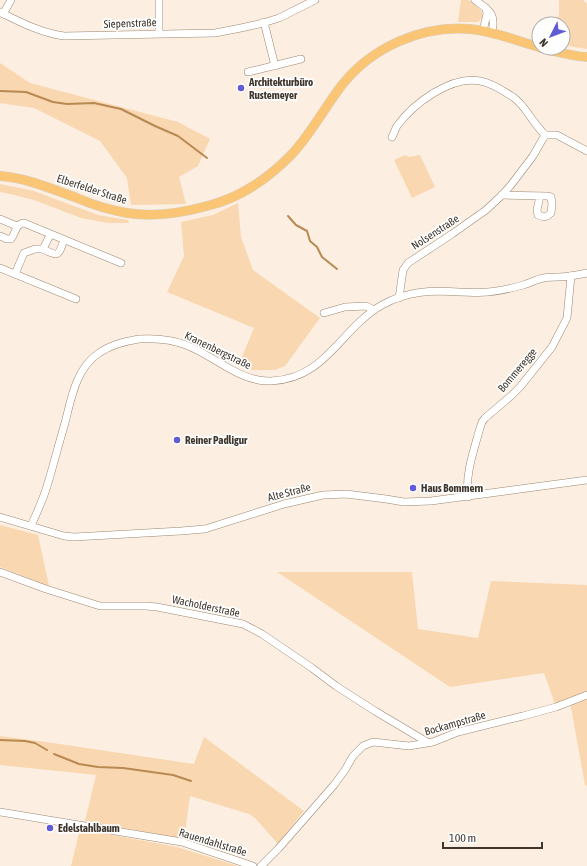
<svg xmlns="http://www.w3.org/2000/svg" width="587" height="866" font-family="'Asap Condensed',sans-serif">
	<style>
		.green { fill: #f9d7b1 }
		.lines { fill: none; stroke-linecap: round; stroke-linejoin: round }
		.stream { stroke: #b88a52; stroke-width: 2 }
		.minor-casing { stroke: #9b8771; stroke-width: 8 }
		.major-casing { stroke: #d5d3d1; stroke-width: 10 }
		.minor { stroke: #fff; stroke-width: 7 }
		.major { stroke: #fac676; stroke-width: 9 }
		.poi-dot { fill: #605cd4; stroke: #fefefe; stroke-width: 1.5 }
		.labels { text-anchor: middle; dominant-baseline: central; stroke-width: 3.5; stroke-linejoin: round; paint-order: stroke }
		.street-label { font-size: 11px; fill: #3e362c; stroke: #fefefe }
		.poi-label { font-size: 11px; font-weight: bold; fill: #3e362c; stroke: #fefefe; text-anchor: start }
	</style>
	<rect width="100%" height="100%" fill="#fcefe1"/>
	<g class="green">
		<path d="M 461,0 C 464,0 466,0 468,0 C 471,1 474,4 476,6 C 482,11 486,16 478,22 L 458,22 Z"/>
		<polygon points="559,0 583,0 587,4 587,49 563,45 563,24 555,24 559,14"/>
		<polygon points="0,63 30,83 178,122 210,139 198,166 179,177 186,204 131,205 127,178 100,141 34,108 0,103"/>
		<polygon points="405,155 409,157 420,155 435,187 412,198 394,160"/>
		<polygon points="0,184 34,191 98,215 128,220 129,223 108,223 81,218 34,200 10,194 0,192"/>
		<polygon points="238,203 241,237 253,270 320,318 285,366 275,370 252,370 239,364 254,328 167,292 184,256 181,222 213,215"/>
		<polygon points="0,525 38,535 49,586 0,567"/>
		<polygon points="277,572 412,572 418,629 478,638 491,581 587,585 587,786 585,785 570,702 556,707 544,673 450,687"/>
		<polygon points="0,736 46,742 194,764 204,737 304,811 278,844 255,818 249,814 190,796 184,839 85,821 96,775 0,765"/>
		<polygon points="80,829 177,847 238,866 71,866"/>
	</g>
	<g class="lines">
		<g class="stream">
			<polyline points="0,91 26,92 53,102 67,104 94,103 121,109 155,126 178,136 207,158"/>
			<polyline points="288,216 296,225 307,231 310,241 317,247 322,257 337,269"/>
			<polyline points="0,740 25,741 35,743 47,750"/>
			<polyline points="54,754 79,764 98,767 123,768 173,775 191,781"/>
		</g>
		<g class="minor-casing">
			<g id="minor">
				<polyline points="159,0 159,33"/>
				<path d="M 475,0 C 490,11 496,13 492,33"/>
				<path d="M 0,12 C 20,22 41,33 64,36 L 215,33 L 241,28 L 263,23 L 279,18 L 315,0"/>
				<polyline points="3,14 11,0"/>
				<polyline points="264,22 275,66"/>
				<polyline points="483,31 487,14 486,8"/>
				<polyline points="248,72 301,59"/>
				<polyline points="545,135 557,135 587,151"/>
				<path d="M 392,137 C 394,134 395,129 397,126 C 413,104 451,75 480,81 C 492,83 504,91 513,97 C 523,104 528,114 535,123 C 538,127 541,131 545,135"/>
				<path d="M 502,195 L 547,196 L 551,197 L 552,204 L 551,213 C 547,217 544,218 538,215 L 537,210 L 540,196"/>
				<polyline points="0,219 17,226"/>
				<path d="M 50,235 L 43,249 C 59,257 58,256 64,240"/>
				<path d="M 0,236 L 7,239 L 11,239 C 16,233 15,224 24,223 L 121,263"/>
				<polyline points="0,268 76,299"/>
				<polyline points="15,274 24,253 35,249 43,249"/>
				<polyline points="399,298 403,270 408,263 452,234 486,210 502,195 511,185 533,156 545,135"/>
				<polyline points="324,313 345,307 366,306 374,310"/>
				<path d="M 468,497 C 465,474 474,450 480,428 L 482,422 L 485,418 L 511,396 L 520,387 L 552,347 L 567,318 L 571,276"/>
				<polyline points="0,517 64,536 74,537 181,531 205,529 284,504 323,495 346,494 386,499 404,502 431,501 587,480"/>
				<path d="M 31,526 C 37,512 44,498 48,483 C 54,463 59,443 65,423 C 71,399 76,368 99,353 C 110,345 126,341 139,339 C 155,338 171,339 186,345 C 215,356 239,382 271,381 C 326,379 340,329 382,305 C 407,291 431,290 459,292 C 468,292 478,293 488,292 C 500,291 512,288 523,285 C 530,283 537,279 544,278 C 549,277 554,277 558,277 C 568,277 577,275 587,273"/>
				<polyline points="0,572 46,589 100,606 146,606 157,607 243,624 262,634 312,668 336,686 375,711 427,742"/>
				<polyline points="0,812 182,842 253,866"/>
				<polyline points="261,866 278,849 334,785 345,770 353,756 363,746 373,742 409,746 433,742 458,732 523,716 556,707 587,695"/>
			</g>
		</g>
		<g class="major-casing">
			<g id="major">
				<path d="M 541,48 C 556,52 571,56 587,57"/>
				<path d="M 0,176 C 27,178 52,189 77,198 C 93,205 110,210 127,213 C 153,217 182,213 207,206 C 240,198 270,177 293,153 C 312,132 325,107 342,85 C 372,47 422,25 470,29 C 494,31 517,41 539,47"/>
			</g>
		</g>
		<use href="#minor" class="minor"/>
		<use href="#major" class="major"/>
	</g>
	<g class="poi-dot">
		<circle cx="241" cy="88" r="4"/>
		<circle cx="177" cy="440" r="4"/>
		<circle cx="413" cy="488" r="4"/>
		<circle cx="50" cy="828" r="4"/>
	</g>
	<g class="labels">
		<g class="street-label">
			<text transform="translate(130 23) rotate(-2)">Siepenstraße</text>
			<text transform="translate(92 189) rotate(18)">Elberfelder Straße</text>
			<text transform="translate(435 232) rotate(-33)">Nolsenstraße</text>
			<text transform="translate(218 350) rotate(26)">Kranenbergstraße</text>
			<text transform="translate(517 370) rotate(-50)">Bommeregge</text>
			<text transform="translate(289 492) rotate(-15)">Alte Straße</text>
			<text transform="translate(206 606) rotate(12)">Wacholderstraße</text>
			<text transform="translate(455 723) rotate(-16)">Bockampstraße</text>
			<text transform="translate(213 842) rotate(17)">Rauendahlstraße</text>
		</g>
		<g class="poi-label">
			<text x="249" y="82">Architekturbüro<tspan x="249" dy="13">Rustemeyer</tspan></text>
			<text x="185" y="440">Reiner Padligur</text>
			<text x="421" y="488">Haus Bommern</text>
			<text x="58" y="828">Edelstahlbaum</text>
		</g>
	</g>
	<g transform="translate(551 36) rotate(228)"><circle r="19" fill="#fefefe" stroke="#b1aeaa"/>
	<path d="M0-3L7 15L0 10L-7 15Z" fill="#605cd4"/>
	<text y="-6" font-size="11" font-weight="bold" text-anchor="middle" fill="#3e362c">N</text>
	</g>
	<path d="M443 842v6h99v-6" fill="none" stroke="#3e362c" stroke-width="2"/>
	<text x="449" y="842" font-size="12" fill="#3e362c" stroke="#fefefe" stroke-width="3" paint-order="stroke">100 m</text>
</svg>
